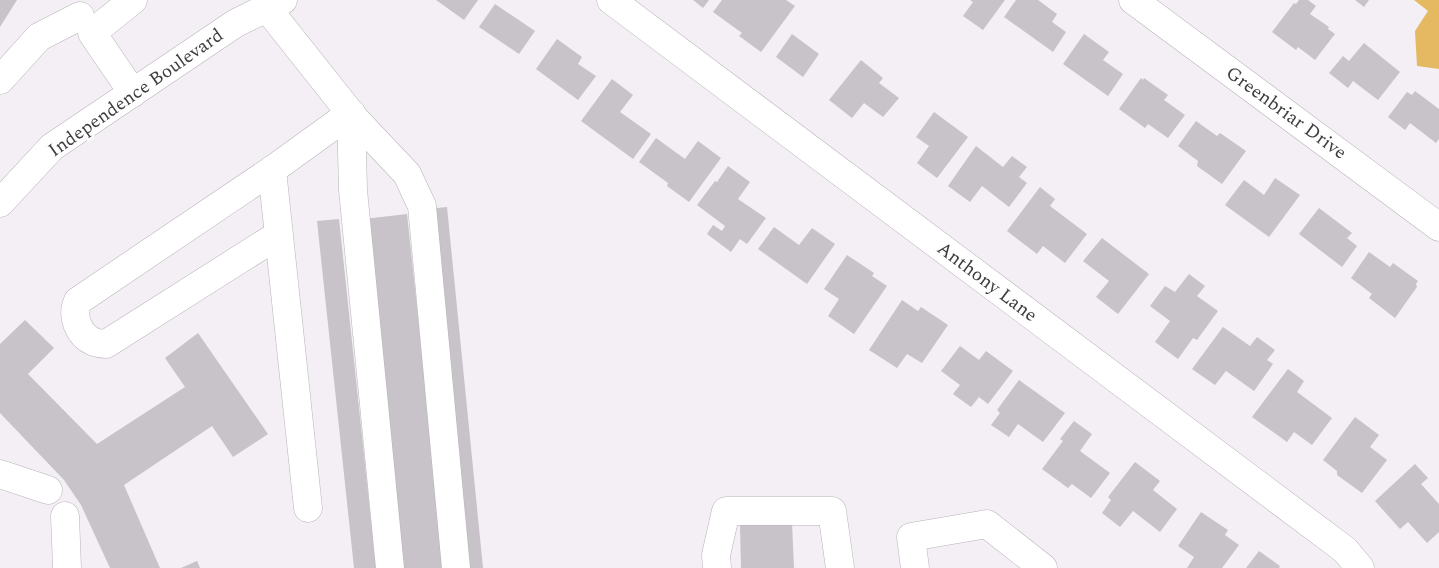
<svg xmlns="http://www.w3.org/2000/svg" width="1439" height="568" font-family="Spectral,serif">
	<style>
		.green { fill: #e4b962 }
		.building { fill: #c7c3c8 }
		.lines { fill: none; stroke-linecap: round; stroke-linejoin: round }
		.minor-casing { stroke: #b8b4b9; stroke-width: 29 }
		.minor { stroke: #fff; stroke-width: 28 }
		.labels { text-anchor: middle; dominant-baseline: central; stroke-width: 5; stroke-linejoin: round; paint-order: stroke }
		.street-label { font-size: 19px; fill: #3e3c3e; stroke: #fffeff }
	</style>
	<rect width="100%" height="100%" fill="#f3eff4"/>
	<polygon class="green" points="1414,0 1439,0 1439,69 1417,66 1415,31 1428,11"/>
	<g class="building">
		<polygon points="0,0 17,0 0,27"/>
		<polygon points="436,0 478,0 464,20"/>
		<polygon points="693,0 709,0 703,8"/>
		<polygon points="722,0 786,0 795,6 761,52 739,36 742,33 713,12"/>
		<polygon points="970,0 1005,0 983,30 963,16 973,2"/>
		<polygon points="1016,0 1038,0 1057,14 1052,22 1066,32 1053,52 1004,17"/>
		<polygon points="1299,0 1308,0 1316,6 1310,14 1329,27 1328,29 1335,34 1315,60 1298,47 1296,50 1272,32 1294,3 1296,4"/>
		<polygon points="1355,0 1369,0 1364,7"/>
		<polygon points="495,4 535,31 519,54 479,27"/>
		<polygon points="792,34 819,54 803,77 776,57"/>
		<polygon points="1084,34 1109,52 1103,60 1123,74 1108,96 1063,64"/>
		<polygon points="557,39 582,57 578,64 596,76 578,100 536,69"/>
		<polygon points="1364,43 1400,72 1378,100 1353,81 1348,88 1329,73 1343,56 1349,61"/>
		<polygon points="861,60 883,78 879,83 899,98 883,117 864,103 852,118 829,100"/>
		<polygon points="1141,78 1143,80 1144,78 1168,95 1164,100 1185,115 1168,138 1148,124 1145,128 1119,109"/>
		<polygon points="612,79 633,95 620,112 651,134 633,159 581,121"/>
		<polygon points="1415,91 1439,109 1439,139 1436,143 1410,123 1405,130 1388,117 1407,92 1412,95"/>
		<polygon points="934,112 968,137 937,178 917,163 929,146 916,137"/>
		<polygon points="1196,121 1217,136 1220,133 1246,151 1222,184 1197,166 1198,161 1178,146"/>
		<polygon points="656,138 685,159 698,141 721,158 689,202 667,186 668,183 639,162"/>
		<polygon points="976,146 1003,167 1012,156 1027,167 1019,177 1027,183 1009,207 982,186 970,202 948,186"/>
		<polygon points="728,166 750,182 738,199 766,218 747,244 740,239 731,252 707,234 713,225 722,231 725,226 697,205 715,181 717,182"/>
		<polygon points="1275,178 1300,195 1269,237 1225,205 1244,180 1264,195"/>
		<polygon points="1040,187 1055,199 1050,206 1087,234 1065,263 1043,246 1037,254 1007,231"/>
		<polygon points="447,207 483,568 463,568 427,209"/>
		<polygon points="1319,208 1352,233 1347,238 1357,246 1342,267 1299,234"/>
		<polygon points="407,214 445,568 401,568 364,219"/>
		<polygon points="339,219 376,568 354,568 317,221"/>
		<polygon points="774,227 799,245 812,228 835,244 807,284 758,249"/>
		<polygon points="1102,238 1149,274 1118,314 1096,297 1109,281 1083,261"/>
		<polygon points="1369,252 1390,267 1393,263 1418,281 1416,284 1417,287 1395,318 1369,298 1372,294 1351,278"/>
		<polygon points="847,255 874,273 872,276 887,286 854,334 828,316 839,299 824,289"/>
		<polygon points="1189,274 1205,286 1197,296 1218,311 1197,340 1193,338 1178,359 1155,342 1170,321 1150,306 1165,286 1175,292"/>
		<polygon points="902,300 918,311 921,307 948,325 922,363 907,354 897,368 869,350"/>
		<polygon points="25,320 54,348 28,374 97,444 185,387 165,358 198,333 268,434 233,457 212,426 124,485 160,568 110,568 81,505 64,480 0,413 0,344"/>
		<polygon points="1223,327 1250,346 1257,337 1275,350 1267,360 1273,364 1254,391 1226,371 1215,385 1192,369"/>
		<polygon points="960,346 979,360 986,351 1013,371 988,404 979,397 971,407 953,394 960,385 941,371"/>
		<polygon points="1288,369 1304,381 1297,392 1332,418 1312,445 1294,432 1287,442 1252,417"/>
		<polygon points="1019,380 1065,413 1043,442 1018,424 1009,437 991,425 1000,413 997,410"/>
		<polygon points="1355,417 1379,435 1370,447 1387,460 1362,493 1337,475 1337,471 1323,460"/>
		<polygon points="1074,421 1092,434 1080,451 1110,473 1091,498 1072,484 1068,488 1042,469 1063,441 1060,439"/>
		<polygon points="1135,462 1160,481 1153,490 1177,509 1160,532 1133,511 1120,527 1102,513 1111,500 1108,497"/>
		<polygon points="1415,464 1428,478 1421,484 1439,504 1439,532 1427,543 1408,522 1400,529 1375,501"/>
		<polygon points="1201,512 1228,530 1225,535 1239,545 1222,568 1187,568 1194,557 1178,546"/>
		<polygon points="792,523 794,568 741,568 740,525"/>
		<polygon points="1259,551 1280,566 1279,568 1246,568"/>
		<polygon points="197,561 200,568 181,568"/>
	</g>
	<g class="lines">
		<g class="minor-casing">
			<g id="minor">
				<polyline points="133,0 92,33 133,93"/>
				<polyline points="611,0 1345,550 1360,568"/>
				<polyline points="1133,0 1439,227"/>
				<polyline points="267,8 355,119 407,174 422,206 456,568"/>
				<polyline points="0,80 39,37 80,16"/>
				<polyline points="351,113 353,190 390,568"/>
				<polyline points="272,170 308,508"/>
				<polyline points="0,203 52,147 236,23 283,0"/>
				<path d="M 278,235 L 106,344 C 102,344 97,343 94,342 C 78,335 71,316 78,301 L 272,170 L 351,113"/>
				<polyline points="0,474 48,490"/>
				<polyline points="65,516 67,568"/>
				<polyline points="717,568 716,555 726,511 832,511 840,568"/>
				<polyline points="915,568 911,537 987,524 1043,568"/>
			</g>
		</g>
		<use href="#minor" class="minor"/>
	</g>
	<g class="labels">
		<g class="street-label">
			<text transform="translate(136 93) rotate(-35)">Independence Boulevard</text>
			<text transform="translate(1286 113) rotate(36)">Greenbriar Drive</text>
			<text transform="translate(987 282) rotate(37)">Anthony Lane</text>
		</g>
	</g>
</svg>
